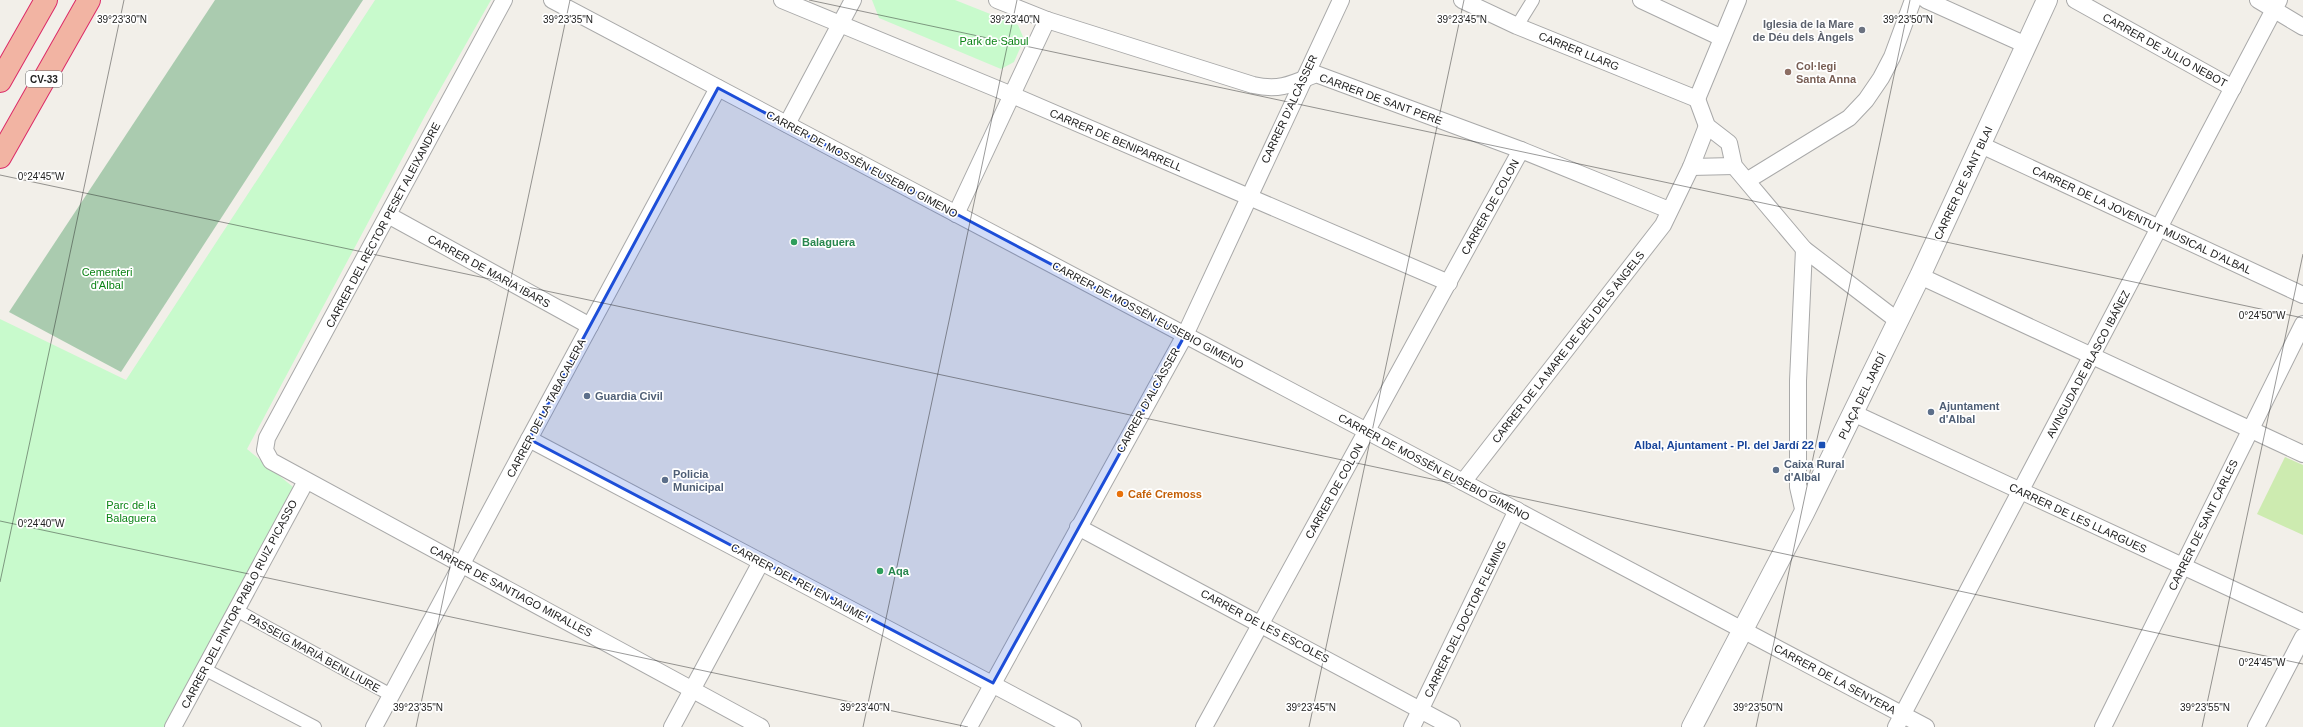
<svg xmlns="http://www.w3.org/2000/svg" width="2303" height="727" font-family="Helvetica,sans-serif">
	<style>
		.grass { fill: #cdebb0 }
		.cemetery { fill: #aacbaf }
		.park { fill: #c8facc }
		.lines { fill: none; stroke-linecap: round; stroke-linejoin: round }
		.pedestrian-casing { stroke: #a9a9a9; stroke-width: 14 }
		.minor-casing { stroke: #a9a9a9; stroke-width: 18 }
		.tertiary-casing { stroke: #a9a9a9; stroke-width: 22 }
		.trunk-casing { stroke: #dc2a67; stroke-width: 24 }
		.pedestrian { stroke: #fff; stroke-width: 12 }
		.minor { stroke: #fff; stroke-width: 16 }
		.tertiary { stroke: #fff; stroke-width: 20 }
		.trunk { stroke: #f2b4a3; stroke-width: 22 }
		.marked { fill: #1d4ed8; fill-opacity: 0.2; stroke: #1d4ed8; stroke-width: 3; stroke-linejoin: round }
		.ticks { fill: none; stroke: #222; stroke-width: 1; stroke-opacity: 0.45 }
		.worship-dot { fill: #6b7280; stroke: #fff; stroke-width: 1.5 }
		.education-dot { fill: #8d6e63; stroke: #fff; stroke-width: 1.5 }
		.leisure-dot { fill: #2e9e5b; stroke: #fff; stroke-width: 1.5 }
		.service-dot { fill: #5c6f8a; stroke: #fff; stroke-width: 1.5 }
		.transit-dot { fill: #1a4fb4; stroke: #fff; stroke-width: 1.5 }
		.food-dot { fill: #e8710a; stroke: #fff; stroke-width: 1.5 }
		.labels { text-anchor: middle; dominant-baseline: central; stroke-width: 3.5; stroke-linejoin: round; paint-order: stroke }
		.shield { fill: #fff; stroke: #646464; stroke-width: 1 }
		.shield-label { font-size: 10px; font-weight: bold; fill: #222 }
		.worship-label { font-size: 11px; font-weight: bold; fill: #5b616d; stroke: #fff; text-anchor: end }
		.park-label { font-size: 11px; fill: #0c8416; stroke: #fff }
		.street-label { font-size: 11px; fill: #222; stroke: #fff }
		.education-label { font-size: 11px; font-weight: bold; fill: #785e54; stroke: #fff; text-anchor: start }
		.leisure-label { font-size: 11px; font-weight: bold; fill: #27864d; stroke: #fff; text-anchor: start }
		.service-label { font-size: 11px; font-weight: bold; fill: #4e5e75; stroke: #fff; text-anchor: start }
		.transit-label { font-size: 11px; font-weight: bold; fill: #164399; stroke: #fff; text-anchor: end }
		.food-label { font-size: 11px; font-weight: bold; fill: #c56008; stroke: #fff; text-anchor: start }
		.ticks-label { font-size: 10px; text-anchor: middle; fill: #222; stroke: #fff; stroke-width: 3.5; stroke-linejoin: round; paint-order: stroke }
	</style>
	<rect width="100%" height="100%" fill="#f2efe9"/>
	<polygon class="grass" points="2285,457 2303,465 2303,535 2257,514"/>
	<polygon class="cemetery" points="215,0 363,0 121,372 9,312"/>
	<g class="park">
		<polygon points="375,0 491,0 426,114 247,449 293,487 164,727 0,727 0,319 126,380"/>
		<polygon points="872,0 955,0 1018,25 1024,39 1014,62 1001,69 879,18"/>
	</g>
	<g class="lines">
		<g class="pedestrian-casing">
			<g id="pedestrian">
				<polyline points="1517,26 1533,0"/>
				<polyline points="236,610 391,695"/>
				<polyline points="204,669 315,727"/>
			</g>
		</g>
		<g class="minor-casing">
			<g id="minor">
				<polyline points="504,0 267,438 265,450 271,461 761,727"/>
				<polyline points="552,0 1926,727"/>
				<polyline points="782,0 1012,95 1449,283"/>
				<path d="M 997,0 L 1047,20 L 1253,85 C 1280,91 1292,84 1316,74 L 1521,150 L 1669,210"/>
				<polyline points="1462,0 1517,26 1697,99"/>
				<polyline points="1641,0 1722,38"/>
				<polyline points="1926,0 2026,45"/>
				<polyline points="2075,0 2233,88"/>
				<polyline points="2258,0 2303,27"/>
				<polyline points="1697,99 1707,126 1729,143 1734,166 1804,249 1898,321"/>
				<polyline points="1697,99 1738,0"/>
				<polyline points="787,124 853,0"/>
				<polyline points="1981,145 2303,295"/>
				<polyline points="1691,167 1734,166"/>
				<polyline points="1748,180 1849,118 1866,100 1881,78 1892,57 1913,0"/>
				<polyline points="956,214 1047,20"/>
				<polyline points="388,215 590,326"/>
				<polyline points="1804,249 1798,381 1798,487 1804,513"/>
				<polyline points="1920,276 2303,454"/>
				<polyline points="1853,413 2303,622"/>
				<polyline points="529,439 1073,727"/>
				<polyline points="1463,482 1663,225 1691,167 1707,126"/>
				<polyline points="1078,527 1452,727"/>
				<polyline points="173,727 306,481"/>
				<polyline points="374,727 718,88"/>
				<polyline points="672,727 761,562"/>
				<polyline points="969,727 1185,335 1341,0"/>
				<polyline points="1204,727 1521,150"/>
				<polyline points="1412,727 1517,510"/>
				<polyline points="1896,727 2279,0"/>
				<polyline points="2103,727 2303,324"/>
				<polyline points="2256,727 2303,637"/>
			</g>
		</g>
		<g class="tertiary-casing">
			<polyline id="tertiary" points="1692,727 1804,513 1920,276 2047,0"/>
		</g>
		<g class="trunk-casing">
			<g id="trunk">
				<polyline points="0,81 46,0"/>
				<polyline points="0,157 89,0"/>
			</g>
		</g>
		<use href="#pedestrian" class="pedestrian"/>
		<use href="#minor" class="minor"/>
		<use href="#tertiary" class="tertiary"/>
		<use href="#trunk" class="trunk"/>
	</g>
	<path class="marked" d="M 718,88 L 1185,335 L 993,683 L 529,439 Z"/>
	<path class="ticks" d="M 809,0 L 2303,318M 0,175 L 2303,664M 0,521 L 968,727M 0,582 L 124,0M 416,727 L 570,0M 863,727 L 1017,0M 1309,727 L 1464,0M 1756,727 L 1910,0M 2202,727 L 2303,254"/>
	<circle class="worship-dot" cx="1862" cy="30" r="4"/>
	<circle class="education-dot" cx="1788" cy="72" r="4"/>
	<g class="leisure-dot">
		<circle cx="794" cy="242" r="4"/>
		<circle cx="880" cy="571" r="4"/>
	</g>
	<g class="service-dot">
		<circle cx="587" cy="396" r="4"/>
		<circle cx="1931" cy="412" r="4"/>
		<circle cx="1776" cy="470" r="4"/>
		<circle cx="665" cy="480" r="4"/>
	</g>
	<rect class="transit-dot" x="1818" y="441" width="8" height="8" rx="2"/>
	<circle class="food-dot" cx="1120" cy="494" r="4"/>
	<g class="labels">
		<rect class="shield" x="26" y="71" width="36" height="16" rx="3"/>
		<g class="shield-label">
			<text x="44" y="79">CV-33</text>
		</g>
		<g class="worship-label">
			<text x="1854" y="24">Iglesia de la Mare<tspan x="1854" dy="13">de Déu dels Àngels</tspan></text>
		</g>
		<g class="park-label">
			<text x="994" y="41">Park de Sabul</text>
			<text x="107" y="272">Cementeri<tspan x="107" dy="13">d'Albal</tspan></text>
			<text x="131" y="505">Parc de la<tspan x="131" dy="13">Balaguera</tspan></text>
		</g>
		<g class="street-label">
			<text transform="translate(2165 50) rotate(29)">CARRER DE JULIO NEBOT</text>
			<text transform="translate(1579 51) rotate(22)">CARRER LLARG</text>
			<text transform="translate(1381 99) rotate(20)">CARRER DE SANT PERE</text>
			<text transform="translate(1289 109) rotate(-65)">CARRER D'ALCÀSSER</text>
			<text transform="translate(1116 140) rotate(23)">CARRER DE BENIPARRELL</text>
			<text transform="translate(862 164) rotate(28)">CARRER DE MOSSÉN EUSEBIO GIMENO</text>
			<text transform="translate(1963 183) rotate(-65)">CARRER DE SANT BLAI</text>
			<text transform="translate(1490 207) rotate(-61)">CARRER DE COLON</text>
			<text transform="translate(2142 220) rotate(25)">CARRER DE LA JOVENTUT MUSICAL D'ALBAL</text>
			<text transform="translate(383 225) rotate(-62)">CARRER DEL RECTOR PESET ALEIXANDRE</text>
			<text transform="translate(489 271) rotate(29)">CARRER DE MARIA IBARS</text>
			<text transform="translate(1148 315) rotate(28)">CARRER DE MOSSÉN EUSEBIO GIMENO</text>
			<text transform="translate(1568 347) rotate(-52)">CARRER DE LA MARE DE DÉU DELS ÀNGELS</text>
			<text transform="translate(2088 364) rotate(-62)">AVINGUDA DE BLASCO IBÁÑEZ</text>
			<text transform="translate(1862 396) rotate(-64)">PLAÇA DEL JARDÍ</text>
			<text transform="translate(1148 400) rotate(-61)">CARRER D'ALCÀSSER</text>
			<text transform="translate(546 408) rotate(-62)">CARRER DE LA TABACALERA</text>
			<text transform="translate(1434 467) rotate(28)">CARRER DE MOSSÉN EUSEBIO GIMENO</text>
			<text transform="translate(1334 491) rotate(-61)">CARRER DE COLON</text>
			<text transform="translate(2078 518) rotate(25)">CARRER DE LES LLARGUES</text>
			<text transform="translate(2203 525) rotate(-64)">CARRER DE SANT CARLES</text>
			<text transform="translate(801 583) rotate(28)">CARRER DEL REI EN JAUME I</text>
			<text transform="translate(511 591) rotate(28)">CARRER DE SANTIAGO MIRALLES</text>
			<text transform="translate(239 604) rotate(-62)">CARRER DEL PINTOR PABLO RUIZ PICASSO</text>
			<text transform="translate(1465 619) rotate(-64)">CARRER DEL DOCTOR FLEMING</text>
			<text transform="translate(1265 626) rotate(28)">CARRER DE LES ESCOLES</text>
			<text transform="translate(314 653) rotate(29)">PASSEIG MARIÀ BENLLIURE</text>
			<text transform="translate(1835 679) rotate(28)">CARRER DE LA SENYERA</text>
		</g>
		<g class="education-label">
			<text x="1796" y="66">Col·legi<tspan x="1796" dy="13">Santa Anna</tspan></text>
		</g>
		<g class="leisure-label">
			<text x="802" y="242">Balaguera</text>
			<text x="888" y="571">Aqa</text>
		</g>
		<g class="service-label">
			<text x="595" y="396">Guardia Civil</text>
			<text x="1939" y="406">Ajuntament<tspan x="1939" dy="13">d'Albal</tspan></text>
			<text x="1784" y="464">Caixa Rural<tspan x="1784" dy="13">d'Albal</tspan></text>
			<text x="673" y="474">Policia<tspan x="673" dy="13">Municipal</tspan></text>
		</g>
		<g class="transit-label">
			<text x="1814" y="445">Albal, Ajuntament - Pl. del Jardí 22</text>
		</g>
		<g class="food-label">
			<text x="1128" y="494">Café Cremoss</text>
		</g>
	</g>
	<g class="ticks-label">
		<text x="122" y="23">39°23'30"N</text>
		<text x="568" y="23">39°23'35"N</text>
		<text x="1015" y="23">39°23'40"N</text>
		<text x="1462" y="23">39°23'45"N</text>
		<text x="1908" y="23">39°23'50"N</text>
		<text x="41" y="180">0°24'45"W</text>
		<text x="2262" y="319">0°24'50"W</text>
		<text x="41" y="527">0°24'40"W</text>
		<text x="2262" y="666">0°24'45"W</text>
		<text x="418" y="711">39°23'35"N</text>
		<text x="865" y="711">39°23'40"N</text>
		<text x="1311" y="711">39°23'45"N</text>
		<text x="1758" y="711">39°23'50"N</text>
		<text x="2205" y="711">39°23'55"N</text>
	</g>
</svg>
